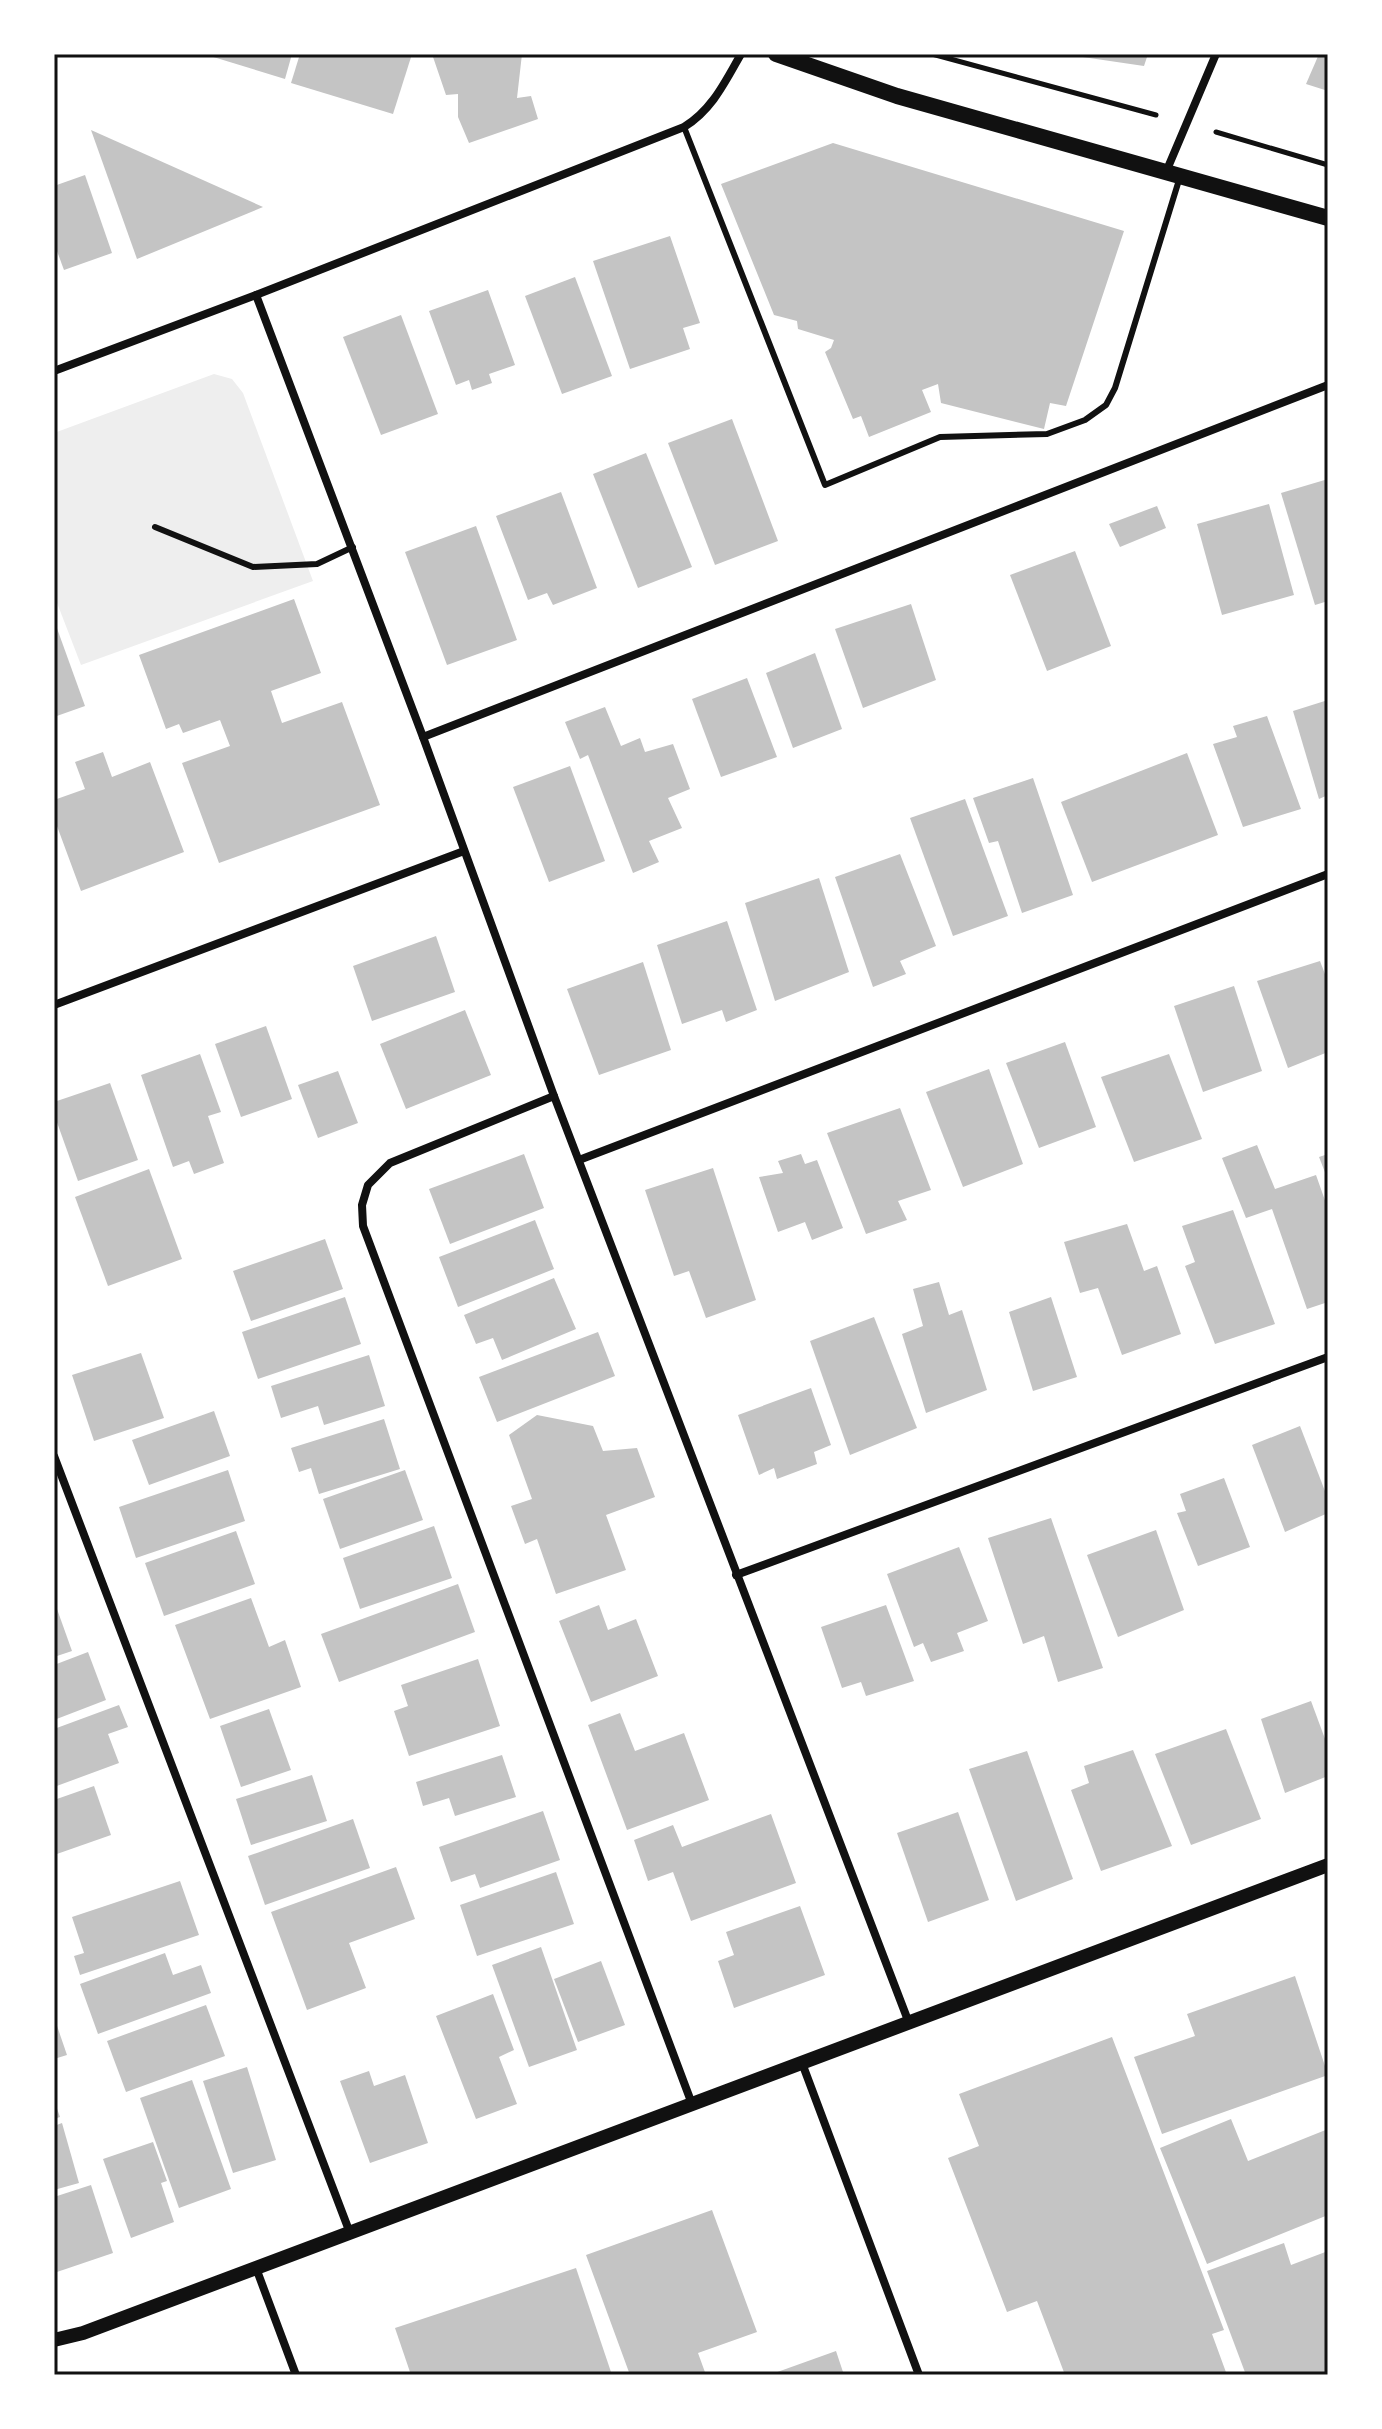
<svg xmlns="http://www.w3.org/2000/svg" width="1382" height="2429" font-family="Poppins,sans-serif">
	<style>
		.green { fill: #eee }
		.building { fill: #c4c4c4 }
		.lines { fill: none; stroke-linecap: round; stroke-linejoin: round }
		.path { stroke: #111; stroke-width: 5 }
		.service { stroke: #111; stroke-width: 6 }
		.minor { stroke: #111; stroke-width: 8 }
		.tertiary { stroke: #111; stroke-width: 14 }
		.secondary { stroke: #111; stroke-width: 16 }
		.neatline { fill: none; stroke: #111; stroke-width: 3 }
	</style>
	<rect width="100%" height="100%" fill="#fff"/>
	<polygon class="green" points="214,374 232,379 243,393 313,581 81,665 54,595 54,433"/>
	<g class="building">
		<polygon points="211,54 292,54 285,79 210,56"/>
		<polygon points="300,54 412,54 393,114 291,83"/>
		<polygon points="432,54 522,54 517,98 531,96 538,119 469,143 458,117 458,94 446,95"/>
		<polygon points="1148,54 1144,66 1069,55 1070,54"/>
		<polygon points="1319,54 1328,54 1328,91 1306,84"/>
		<polygon points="91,130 263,207 137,259"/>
		<polygon points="833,143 1124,231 1066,406 1050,403 1044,429 941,403 938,384 922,390 931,412 869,437 861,416 853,419 825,352 831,348 834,340 798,329 797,321 774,315 721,184"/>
		<polygon points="85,175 112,253 64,270 54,243 54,186"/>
		<polygon points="670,236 700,323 683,328 690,349 630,369 593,261"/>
		<polygon points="575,277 612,376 562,394 525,296"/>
		<polygon points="488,290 515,365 489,374 492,383 472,390 469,380 456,385 429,311"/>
		<polygon points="401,315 438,414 381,435 343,337"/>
		<polygon points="732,419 778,541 715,565 668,443"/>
		<polygon points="646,453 692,567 638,588 593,474"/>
		<polygon points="1328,479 1328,601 1315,605 1281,493"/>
		<polygon points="561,492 597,588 553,605 547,593 528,600 496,516"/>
		<polygon points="1269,504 1294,595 1222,615 1197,524"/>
		<polygon points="1157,506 1166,528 1120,547 1109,524"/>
		<polygon points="476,526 517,640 447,665 405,552"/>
		<polygon points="1075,551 1111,646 1047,671 1010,575"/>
		<polygon points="294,599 321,673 271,691 282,723 342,702 380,805 219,863 182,763 230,746 220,720 183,733 179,724 166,729 139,655"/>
		<polygon points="911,604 936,680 863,708 835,629"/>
		<polygon points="54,620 85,706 54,717"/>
		<polygon points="815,653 842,729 793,748 766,673"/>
		<polygon points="747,678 777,757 721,777 692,699"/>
		<polygon points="1328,700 1328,795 1319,799 1293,711"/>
		<polygon points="605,707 621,746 640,738 645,752 673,744 690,789 668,798 682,828 649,841 659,862 633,873 588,755 580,759 565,722"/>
		<polygon points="1267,716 1301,809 1243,827 1213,744 1237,737 1233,726"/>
		<polygon points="103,752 112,777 150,762 184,852 81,891 54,818 54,800 85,789 75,762"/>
		<polygon points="1187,753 1218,835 1092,882 1061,802"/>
		<polygon points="570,766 605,861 549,882 513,787"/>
		<polygon points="1033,778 1073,895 1022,913 998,841 989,843 973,798"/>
		<polygon points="965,799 1008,916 953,936 910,818"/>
		<polygon points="900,854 936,946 900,961 906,974 873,987 835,877"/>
		<polygon points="819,878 849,972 775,1001 745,903"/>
		<polygon points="727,921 757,1010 726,1022 722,1010 682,1024 657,945"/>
		<polygon points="436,936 455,992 372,1021 353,966"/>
		<polygon points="1320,961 1328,982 1328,1052 1288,1068 1257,981"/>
		<polygon points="643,962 671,1050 599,1075 567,989"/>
		<polygon points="1234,986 1262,1071 1203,1092 1174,1006"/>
		<polygon points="465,1010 491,1075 406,1109 380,1044"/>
		<polygon points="266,1026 292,1099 241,1117 215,1044"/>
		<polygon points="1065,1042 1096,1127 1039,1148 1006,1063"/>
		<polygon points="200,1054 221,1112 208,1116 224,1163 194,1174 189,1161 173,1167 141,1075"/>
		<polygon points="1169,1054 1202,1139 1134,1162 1101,1077"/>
		<polygon points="989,1069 1023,1164 963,1187 926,1092"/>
		<polygon points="338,1071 358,1123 318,1138 298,1085"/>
		<polygon points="110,1083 138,1160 78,1181 54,1114 54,1102"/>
		<polygon points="900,1108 931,1190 898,1201 907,1220 866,1234 827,1133"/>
		<polygon points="1257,1145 1275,1189 1316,1175 1328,1209 1328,1302 1307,1309 1272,1209 1246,1218 1222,1158"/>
		<polygon points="524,1154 544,1208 450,1244 429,1189"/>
		<polygon points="801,1154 805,1164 817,1160 843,1228 812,1240 805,1222 778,1232 759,1177 783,1173 778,1161"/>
		<polygon points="1328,1154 1328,1180 1319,1157"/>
		<polygon points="713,1168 756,1300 706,1318 689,1271 674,1276 645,1190"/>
		<polygon points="149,1169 182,1259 108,1286 75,1197"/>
		<polygon points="1233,1210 1275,1324 1215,1344 1185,1266 1195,1262 1182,1226"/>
		<polygon points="535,1220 554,1269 458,1307 439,1257"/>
		<polygon points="1127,1224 1144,1271 1157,1266 1181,1334 1122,1355 1098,1288 1080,1293 1064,1242"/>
		<polygon points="325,1239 343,1289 251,1321 233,1271"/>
		<polygon points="554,1278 576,1329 502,1360 493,1338 476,1344 464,1315"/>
		<polygon points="939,1282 949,1315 962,1310 987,1390 926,1413 902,1334 923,1326 913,1289"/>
		<polygon points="345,1297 361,1344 258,1379 242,1332"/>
		<polygon points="1051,1297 1077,1377 1033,1391 1009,1312"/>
		<polygon points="874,1317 917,1428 850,1455 810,1341"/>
		<polygon points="598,1332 615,1376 497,1422 479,1377"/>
		<polygon points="141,1353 164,1418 94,1441 72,1375"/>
		<polygon points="369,1355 385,1406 324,1425 318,1406 281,1418 271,1386"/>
		<polygon points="811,1388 831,1445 814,1452 817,1464 777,1479 774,1468 759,1475 738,1415"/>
		<polygon points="214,1411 230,1456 149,1485 132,1440"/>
		<polygon points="537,1415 593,1426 603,1451 637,1448 655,1497 606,1515 626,1570 556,1594 537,1539 525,1544 511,1506 532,1499 509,1435"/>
		<polygon points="384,1419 400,1469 319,1494 311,1468 299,1472 291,1448"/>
		<polygon points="1300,1426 1328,1499 1328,1513 1285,1532 1252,1445"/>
		<polygon points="228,1470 245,1521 136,1558 119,1507"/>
		<polygon points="405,1470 423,1520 340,1549 323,1499"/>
		<polygon points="1224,1478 1250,1547 1198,1566 1177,1513 1186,1511 1180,1494"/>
		<polygon points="1051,1518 1103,1668 1058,1682 1044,1636 1023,1644 988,1538"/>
		<polygon points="434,1526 452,1578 360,1609 343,1558"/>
		<polygon points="1156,1530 1184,1610 1118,1637 1087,1555"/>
		<polygon points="236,1531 255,1584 164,1616 145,1563"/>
		<polygon points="959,1547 988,1621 957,1633 964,1651 931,1662 923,1643 914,1647 887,1574"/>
		<polygon points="458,1584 475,1632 339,1682 321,1634"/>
		<polygon points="251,1598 269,1647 285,1640 301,1687 210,1719 175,1625"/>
		<polygon points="599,1605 608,1630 636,1619 658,1676 591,1702 559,1621"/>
		<polygon points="886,1605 914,1681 866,1696 861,1682 842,1688 821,1627"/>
		<polygon points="57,1609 72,1651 54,1657 54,1610"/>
		<polygon points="88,1652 106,1700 54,1720 54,1665"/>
		<polygon points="478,1659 500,1726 409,1756 394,1711 408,1706 401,1685"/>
		<polygon points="1311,1701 1328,1747 1328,1776 1285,1793 1261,1719"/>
		<polygon points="119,1705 128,1727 108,1734 119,1763 54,1787 54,1729"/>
		<polygon points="269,1709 291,1770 241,1787 220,1726"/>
		<polygon points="620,1713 635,1751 684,1733 709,1800 627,1830 588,1725"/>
		<polygon points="1226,1729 1261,1819 1191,1845 1155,1754"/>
		<polygon points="1133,1750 1172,1846 1101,1871 1071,1790 1089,1783 1084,1766"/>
		<polygon points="1027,1751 1073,1879 1016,1901 969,1769"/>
		<polygon points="502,1755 516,1797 455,1816 449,1798 423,1806 416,1782"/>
		<polygon points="312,1775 327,1821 251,1845 236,1799"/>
		<polygon points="94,1786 111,1835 54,1855 54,1800"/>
		<polygon points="543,1811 560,1860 480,1888 475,1874 451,1882 439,1847"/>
		<polygon points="958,1812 989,1900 928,1922 897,1833"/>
		<polygon points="771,1814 796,1883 691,1921 673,1872 648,1881 634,1840 673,1825 682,1847"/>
		<polygon points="353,1819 370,1868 265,1905 248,1856"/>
		<polygon points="396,1867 415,1919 349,1943 366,1988 307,2010 271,1912"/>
		<polygon points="556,1872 574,1924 477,1956 460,1905"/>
		<polygon points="180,1881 199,1935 80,1975 74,1956 84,1953 72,1917"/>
		<polygon points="800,1906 825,1975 734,2008 718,1961 734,1955 726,1932"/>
		<polygon points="541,1947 577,2050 529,2067 492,1965"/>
		<polygon points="165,1953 173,1975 201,1965 211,1993 98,2034 80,1984"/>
		<polygon points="601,1961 625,2025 578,2042 554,1979"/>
		<polygon points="1295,1976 1328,2075 1162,2134 1134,2057 1195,2036 1187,2014"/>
		<polygon points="493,1994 514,2050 499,2057 517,2104 476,2119 436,2016"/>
		<polygon points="206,2005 225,2056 126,2092 107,2041"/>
		<polygon points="54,2017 67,2055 54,2059"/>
		<polygon points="1112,2037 1224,2330 1212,2334 1227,2375 1065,2375 1037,2301 1007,2312 948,2158 979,2146 959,2094"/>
		<polygon points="247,2067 276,2160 233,2173 203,2081"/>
		<polygon points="369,2071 374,2086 405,2075 428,2143 370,2163 340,2081"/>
		<polygon points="192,2080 231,2189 179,2208 140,2098"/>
		<polygon points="54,2100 60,2117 54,2119"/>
		<polygon points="1231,2119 1248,2161 1328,2129 1328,2215 1207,2264 1160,2148"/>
		<polygon points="62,2123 79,2183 54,2190 54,2126"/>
		<polygon points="153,2142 167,2181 161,2183 174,2222 131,2238 103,2159"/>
		<polygon points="91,2185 113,2253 54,2273 54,2197"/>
		<polygon points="712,2210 757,2332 698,2353 706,2375 630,2375 586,2255"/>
		<polygon points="1284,2243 1291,2265 1328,2251 1328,2375 1246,2375 1207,2271"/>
		<polygon points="576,2268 612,2375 411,2375 395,2328"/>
		<polygon points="836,2351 844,2375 769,2375"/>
	</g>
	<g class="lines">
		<g class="path">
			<polyline points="932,54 1156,115"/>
			<polyline points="1216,132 1328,165"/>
		</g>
		<g class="service">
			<polyline points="684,127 825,485 940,437 1047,434 1085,420 1106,405 1115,388 1179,180"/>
			<polyline points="155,527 253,567 317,564 353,547"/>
		</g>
		<g class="minor">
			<polyline points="1166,172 1216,54"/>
			<polyline points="256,295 423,737 554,1096 909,2023"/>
			<path d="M 54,371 L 256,295 L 684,127 C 712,110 725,82 741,54"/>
			<polyline points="423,737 1328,385"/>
			<polyline points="54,1005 464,851"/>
			<polyline points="554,1096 390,1163 368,1185 362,1205 363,1226 692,2104"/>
			<polyline points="579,1160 1328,874"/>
			<polyline points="54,1456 350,2233"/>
			<polyline points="736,1575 1328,1357"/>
			<polyline points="802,2063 919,2375"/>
			<polyline points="256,2268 296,2375"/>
		</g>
		<polyline class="tertiary" points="54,2340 83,2333 1328,1865"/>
		<polyline class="secondary" points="776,54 897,96 1328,218"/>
	</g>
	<rect width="1382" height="2429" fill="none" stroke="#ffffff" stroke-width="112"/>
	<rect x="56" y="56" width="1270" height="2317" class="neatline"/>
</svg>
